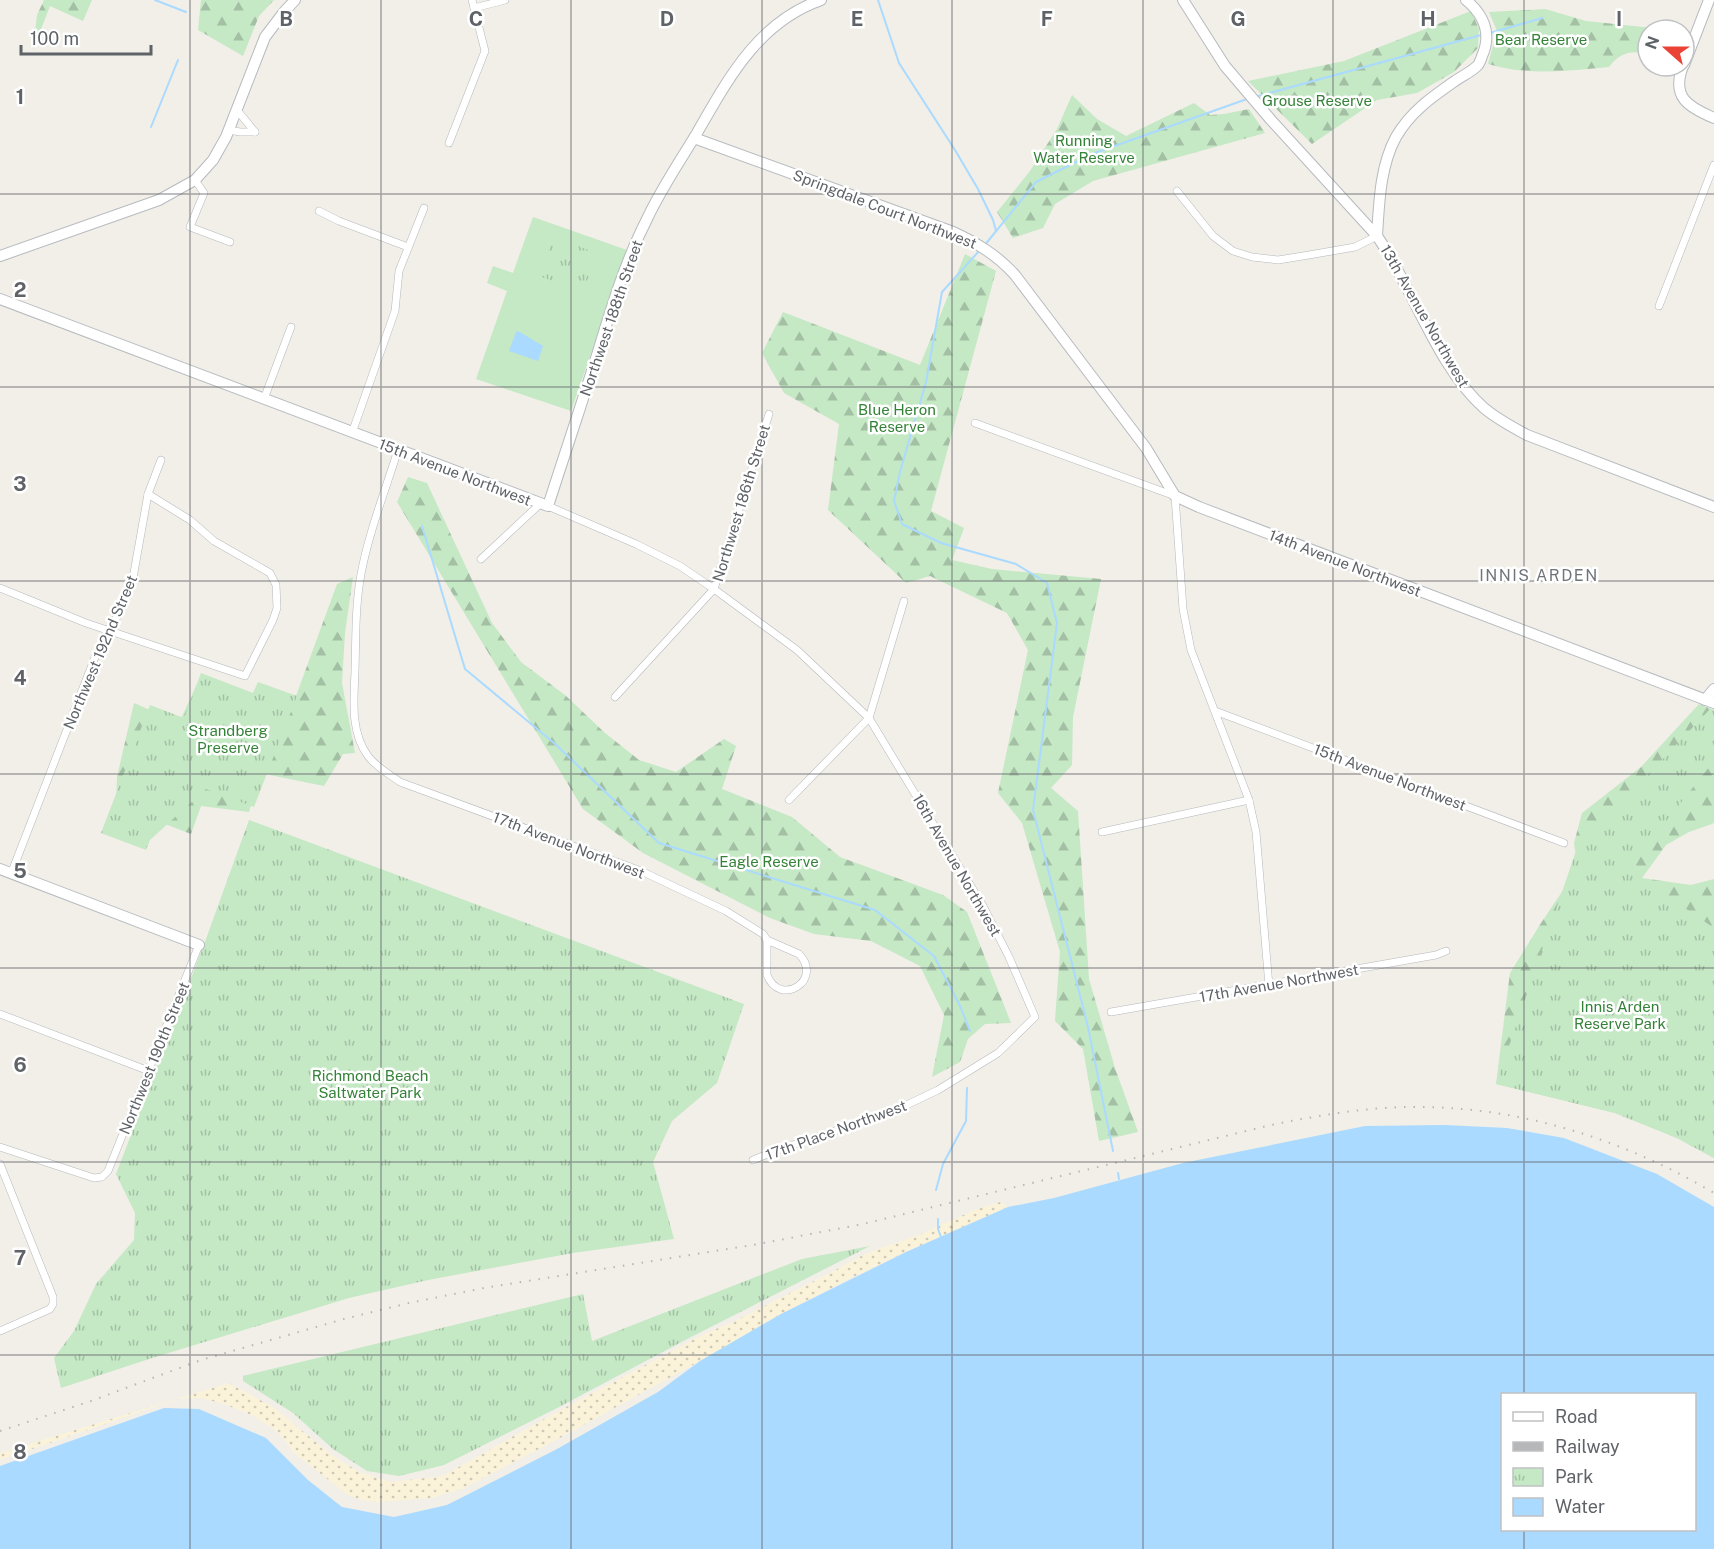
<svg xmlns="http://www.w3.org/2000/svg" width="1714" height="1549" font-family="'Public Sans',sans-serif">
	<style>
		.grass { fill: #c5e8c5 }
		.forest { fill: url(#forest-firs) }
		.sand { fill: url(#sand-dots) }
		.park { fill: url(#park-tufts) }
		.water { fill: #aadaff; fill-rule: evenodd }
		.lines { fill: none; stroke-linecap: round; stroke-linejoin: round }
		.stream { stroke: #aadaff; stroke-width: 2 }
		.street-casing { stroke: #b5b8bc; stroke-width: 8 }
		.secondary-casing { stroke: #b6babf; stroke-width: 12 }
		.street { stroke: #fff; stroke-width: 7 }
		.secondary { stroke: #fff; stroke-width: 10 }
		.rail { stroke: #b6b7b8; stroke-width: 2; stroke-dasharray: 1.5 8; stroke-linecap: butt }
		.grid { fill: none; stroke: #5f6368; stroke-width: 1.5; stroke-opacity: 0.55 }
		.labels { text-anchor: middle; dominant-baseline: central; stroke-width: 5; stroke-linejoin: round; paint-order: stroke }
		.park-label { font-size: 15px; fill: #348238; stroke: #fff }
		.street-label { font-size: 15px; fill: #5f6368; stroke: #fff }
		.neighbourhood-label { font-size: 16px; letter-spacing: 1.5px; fill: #70757a; stroke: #fff }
		.grid-label { font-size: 20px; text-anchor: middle; font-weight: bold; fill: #5f6368; stroke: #fff; stroke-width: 5; stroke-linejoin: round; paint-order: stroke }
	</style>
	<defs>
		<pattern id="forest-firs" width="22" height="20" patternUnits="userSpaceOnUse" patternTransform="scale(1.5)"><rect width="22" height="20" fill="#c5e8c5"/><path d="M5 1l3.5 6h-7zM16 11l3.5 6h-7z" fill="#a3c0a4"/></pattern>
		<pattern id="sand-dots" width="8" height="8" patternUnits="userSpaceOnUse" patternTransform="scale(1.5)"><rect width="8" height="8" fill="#fbf3d9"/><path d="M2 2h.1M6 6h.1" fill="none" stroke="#cec8b4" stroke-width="1.8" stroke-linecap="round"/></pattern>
		<pattern id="park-tufts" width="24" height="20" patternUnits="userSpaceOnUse" patternTransform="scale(1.5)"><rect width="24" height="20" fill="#c5e8c5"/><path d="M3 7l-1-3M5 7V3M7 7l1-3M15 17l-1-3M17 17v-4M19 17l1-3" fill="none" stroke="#a3c0a4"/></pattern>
	</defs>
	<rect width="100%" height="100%" fill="#f1efe8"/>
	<polygon class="grass" points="533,217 627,250 571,411 476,379 507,291 487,283 493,266 513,273"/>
	<g class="forest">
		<polygon points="44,0 92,0 83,21 50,6 33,50 37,15"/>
		<polygon points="201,0 274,0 259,16 243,56 198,30"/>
		<path d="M 1545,9 L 1586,21 L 1672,30 L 1648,30 L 1648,54 C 1630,50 1620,53 1609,67 C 1569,71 1527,76 1488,64 L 1497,31 L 1489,12 Z"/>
		<polygon points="1471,11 1479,29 1478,48 1454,72 1417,93 1377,100 1312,144 1248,81 1344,61"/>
		<polygon points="1072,95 1097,119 1126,136 1194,103 1210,115 1224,114 1249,109 1265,133 1093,181 1055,204 1043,228 1013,238 997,212 1030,171 1057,129"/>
		<polygon points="965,254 996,271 931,511 964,528 952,560 992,569 1101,579 1073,717 1072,765 1051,788 1078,811 1089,979 1115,1068 1138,1132 1099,1141 1083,1049 1055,1021 1060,952 1022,823 998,793 1028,650 1007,613 930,576 906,583 828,510 839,424 784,393 762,353 783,312 920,365"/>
		<polygon points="408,477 427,483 492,623 521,662 565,695 605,733 639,760 676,772 724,739 736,746 722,789 792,817 840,857 943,895 967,912 1011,1023 985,1024 968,1039 960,1062 932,1077 944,1015 920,966 871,941 814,934 770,918 643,853 583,809 397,502"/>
		<polygon points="353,577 345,633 342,683 355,753 343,754 324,786 260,773 249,812 201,806 191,834 116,805 117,777 134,703 179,723 197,684 292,707 337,584"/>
		<polygon points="1699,704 1714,710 1714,822 1712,824 1689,832 1666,845 1642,878 1691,885 1714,879 1714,1158 1677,1138 1615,1113 1496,1084 1510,973 1541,923 1578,868 1574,843 1582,813 1641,767"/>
	</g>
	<polygon class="sand" points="1000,1202 1008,1207 906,1252 853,1277 781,1314 700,1361 556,1440 462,1489 431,1498 378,1502 361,1500 348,1495 294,1453 283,1438 271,1427 251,1415 224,1404 201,1398 178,1399 0,1460 0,1453 229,1383 273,1407 333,1456 359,1472 391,1482 443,1476 553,1414 706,1333 731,1323 832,1272 867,1253 924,1233 972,1211"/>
	<g class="park">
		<polygon points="553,237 597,253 583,292 539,276"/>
		<polygon points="201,673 253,693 258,682 297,696 254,807 206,789 150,840 146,850 101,833 150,705 184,718"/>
		<polygon points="1710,709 1714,710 1714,761 1628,869 1714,928 1714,1158 1677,1138 1615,1113 1496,1084 1576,851"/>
		<polygon points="249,820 744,1004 717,1083 672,1121 653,1162 674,1239 573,1253 428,1280 349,1298 152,1358 61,1388 54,1358 74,1331 96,1284 134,1240 135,1213 116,1174 206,939"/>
		<polygon points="870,1246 691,1337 561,1406 444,1465 399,1476 367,1471 333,1449 293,1413 243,1381 243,1376 583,1294 592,1341 802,1259"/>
	</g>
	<g class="water">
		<polygon points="518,331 543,346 538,361 509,351 516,332"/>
		<path d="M 1445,1125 L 1507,1128 L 1564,1138 L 1657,1174 L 1714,1207 L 1714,1549 L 0,1549 L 0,1466 L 164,1408 L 199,1409 L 266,1438 L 308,1480 L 342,1507 L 394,1517 L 447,1505 L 557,1449 L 658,1392 L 700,1361 L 781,1314 L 906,1252 L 1008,1207 L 1054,1198 L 1183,1163 L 1365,1126 ZM 1502,1394 L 1694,1394 L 1694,1530 L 1502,1530 Z"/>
	</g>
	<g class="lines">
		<g class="stream">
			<polyline points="155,0 186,12"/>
			<polyline points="878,0 899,63 955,150 978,189 993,220 996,231"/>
			<polyline points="1490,33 1542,18"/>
			<polyline points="1255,97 1481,35"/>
			<polyline points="151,127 178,60"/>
			<polyline points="984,246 1036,182 1092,154 1247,99"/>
			<polyline points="980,250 942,292 926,382 900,472 894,501 902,524 941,543 1016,564 1047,583 1057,623 1033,810 1088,1027 1113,1151"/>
			<polyline points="422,526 465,669 554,743 659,843 875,910 934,956 960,1006 970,1031"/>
			<polyline points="1118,1173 1119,1179"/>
			<polyline points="936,1190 943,1164 966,1121 967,1088"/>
			<polyline points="938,1219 938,1229 941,1237"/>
		</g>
		<g class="street-casing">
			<g id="street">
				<polyline points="474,8 505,0"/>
				<polyline points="237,110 255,132"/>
				<polyline points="229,130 240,132 255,132"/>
				<polyline points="449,143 485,51 472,0"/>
				<polyline points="195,180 204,193 190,227 230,242"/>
				<polyline points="1177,191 1213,236 1233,251 1252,257 1278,260 1309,255 1355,247 1377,236"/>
				<polyline points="319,211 339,221 408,247"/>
				<polyline points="1659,306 1714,165"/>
				<polyline points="264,399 291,327"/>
				<polyline points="975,423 1175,496 1183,609 1191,650 1249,800 1256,832 1269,986"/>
				<polyline points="352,433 395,311 399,271 424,208"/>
				<path d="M 398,450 C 385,491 369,532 361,574 C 355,606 356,639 355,671 C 354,699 350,732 368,756 C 376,767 389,774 400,782 L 641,871 L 726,911 L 763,934 L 767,940 L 799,954 C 824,980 780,1008 767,975 L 767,940"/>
				<polyline points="548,506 636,544 680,566 714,589 797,650 869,718 983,906 1009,957 1035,1017 998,1053 938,1090 894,1111 775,1151 753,1160"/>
				<polyline points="481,559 540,504"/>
				<polyline points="0,588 86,623 245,676 273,620 277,608 276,585 270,573 214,541 190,520 148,494"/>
				<polyline points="615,697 714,589 769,414"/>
				<polyline points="1215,711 1564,843"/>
				<polyline points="789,800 869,718 904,601"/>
				<polyline points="1102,832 1249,800"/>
				<polyline points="11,874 97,652 108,631 117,617 133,578 148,494 161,460"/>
				<polyline points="1111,1012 1436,955 1446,951"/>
				<polyline points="0,1014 149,1071"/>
				<polyline points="0,1147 94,1178 102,1177 108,1171 199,945"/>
				<polyline points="0,1164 53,1297 53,1304 50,1309 0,1331"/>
			</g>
		</g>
		<g class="secondary-casing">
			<g id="secondary">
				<path d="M 1183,0 L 1225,66 L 1271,120 L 1377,236 C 1413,288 1438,368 1484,408 C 1497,419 1512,427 1527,435 L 1714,507"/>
				<polyline points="1684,65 1709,0"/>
				<path d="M 1683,66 C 1671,97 1688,107 1714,118"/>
				<path d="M 694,138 L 953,232 C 977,243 997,255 1015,275 L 1146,448 L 1175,496 L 1199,507 L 1714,703"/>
				<path d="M 1377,236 C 1379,204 1380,166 1396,137 C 1410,112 1432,97 1455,81 C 1462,76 1473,71 1478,65 C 1479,64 1482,57 1482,56 C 1492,34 1484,15 1466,0"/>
				<polyline points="0,256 159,200 195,180 213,160 226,137 265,37 284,12 295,0"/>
				<path d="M 0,299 L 548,506 C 564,456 581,406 597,355 C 611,309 625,262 647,219 C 661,189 680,161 697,133 C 728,79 758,22 821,0"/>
				<polyline points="1705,700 1714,689"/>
				<polyline points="0,869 199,945"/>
			</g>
		</g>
		<use href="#street" class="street"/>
		<use href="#secondary" class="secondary"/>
		<path class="rail" d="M 0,1431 L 91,1401 L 201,1360 L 344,1319 L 409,1303 L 484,1288 L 753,1245 L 863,1224 L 1271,1125 C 1316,1116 1361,1108 1406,1107 C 1516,1105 1621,1138 1714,1193"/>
	</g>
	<path class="grid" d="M 190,0 L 190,1549M 381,0 L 381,1549M 571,0 L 571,1549M 762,0 L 762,1549M 952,0 L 952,1549M 1143,0 L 1143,1549M 1333,0 L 1333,1549M 1524,0 L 1524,1394M 0,194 L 1714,194M 0,387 L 1714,387M 0,581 L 1714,581M 0,774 L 1714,774M 0,968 L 1714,968M 0,1162 L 1714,1162M 0,1355 L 1714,1355M 1524,1530 L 1524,1549"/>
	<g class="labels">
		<g class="park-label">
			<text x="1541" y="39">Bear Reserve</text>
			<text x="1317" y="100">Grouse Reserve</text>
			<text x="1084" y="140">Running<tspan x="1084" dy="17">Water Reserve</tspan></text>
			<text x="897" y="409">Blue Heron<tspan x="897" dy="17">Reserve</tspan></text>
			<text x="228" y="730">Strandberg<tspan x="228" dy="17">Preserve</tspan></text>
			<text x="769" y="861">Eagle Reserve</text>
			<text x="1620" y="1006">Innis Arden<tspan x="1620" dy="17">Reserve Park</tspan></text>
			<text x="370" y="1075">Richmond Beach<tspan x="370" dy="17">Saltwater Park</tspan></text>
		</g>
		<g class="street-label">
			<text transform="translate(885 209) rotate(21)">Springdale Court Northwest</text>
			<text transform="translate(1425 316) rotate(60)">13th Avenue Northwest</text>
			<text transform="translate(611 318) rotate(-71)">Northwest 188th Street</text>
			<text transform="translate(455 472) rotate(21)">15th Avenue Northwest</text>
			<text transform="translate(741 503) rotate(-73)">Northwest 186th Street</text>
			<text transform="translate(1345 563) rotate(21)">14th Avenue Northwest</text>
			<text transform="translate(100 652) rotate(-67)">Northwest 192nd Street</text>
			<text transform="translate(1390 777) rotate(21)">15th Avenue Northwest</text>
			<text transform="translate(569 845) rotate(21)">17th Avenue Northwest</text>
			<text transform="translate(957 865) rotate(60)">16th Avenue Northwest</text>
			<text transform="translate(1279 983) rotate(-10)">17th Avenue Northwest</text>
			<text transform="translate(154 1058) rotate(-68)">Northwest 190th Street</text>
			<text transform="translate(836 1130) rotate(-20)">17th Place Northwest</text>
		</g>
		<g class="neighbourhood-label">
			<text x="1539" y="575">INNIS ARDEN</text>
		</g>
	</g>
	<g class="grid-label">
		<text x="286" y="26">B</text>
		<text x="476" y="26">C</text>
		<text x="667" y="26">D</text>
		<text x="857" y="26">E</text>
		<text x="1047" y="26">F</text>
		<text x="1238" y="26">G</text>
		<text x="1428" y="26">H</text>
		<text x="1619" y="26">I</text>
		<text x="20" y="104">1</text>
		<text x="20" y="297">2</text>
		<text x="20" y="491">3</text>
		<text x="20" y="685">4</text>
		<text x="20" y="878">5</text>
		<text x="20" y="1072">6</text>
		<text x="20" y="1265">7</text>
		<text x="20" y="1459">8</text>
	</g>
	<rect x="1501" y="1393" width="195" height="138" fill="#ffffff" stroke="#bfc1c3" stroke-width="1.5"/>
	<rect x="1513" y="1412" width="30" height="9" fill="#ffffff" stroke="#bfc1c3" stroke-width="1.5"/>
	<text x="1555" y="1423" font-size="18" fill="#5f6368">Road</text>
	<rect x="1513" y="1442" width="30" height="9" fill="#b6b7b8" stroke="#bfc1c3" stroke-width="1.5"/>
	<text x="1555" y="1453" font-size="18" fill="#5f6368">Railway</text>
	<rect x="1513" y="1468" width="30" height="18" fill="url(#park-tufts)" stroke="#bfc1c3" stroke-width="1.5"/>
	<text x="1555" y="1483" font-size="18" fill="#5f6368">Park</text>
	<rect x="1513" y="1498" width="30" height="18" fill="#aadaff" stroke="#bfc1c3" stroke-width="1.5"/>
	<text x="1555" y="1513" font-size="18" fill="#5f6368">Water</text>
	<g transform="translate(1666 48) rotate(291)"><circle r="28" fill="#ffffff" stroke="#bfc1c3" stroke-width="1.5"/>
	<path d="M0-4.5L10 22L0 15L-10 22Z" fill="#ea4335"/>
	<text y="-9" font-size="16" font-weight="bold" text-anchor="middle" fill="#5f6368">N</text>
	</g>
	<path d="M21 45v9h130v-9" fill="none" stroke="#5f6368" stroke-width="3"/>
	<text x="30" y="45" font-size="18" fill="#5f6368" stroke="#ffffff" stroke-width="4.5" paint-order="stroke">100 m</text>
</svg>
